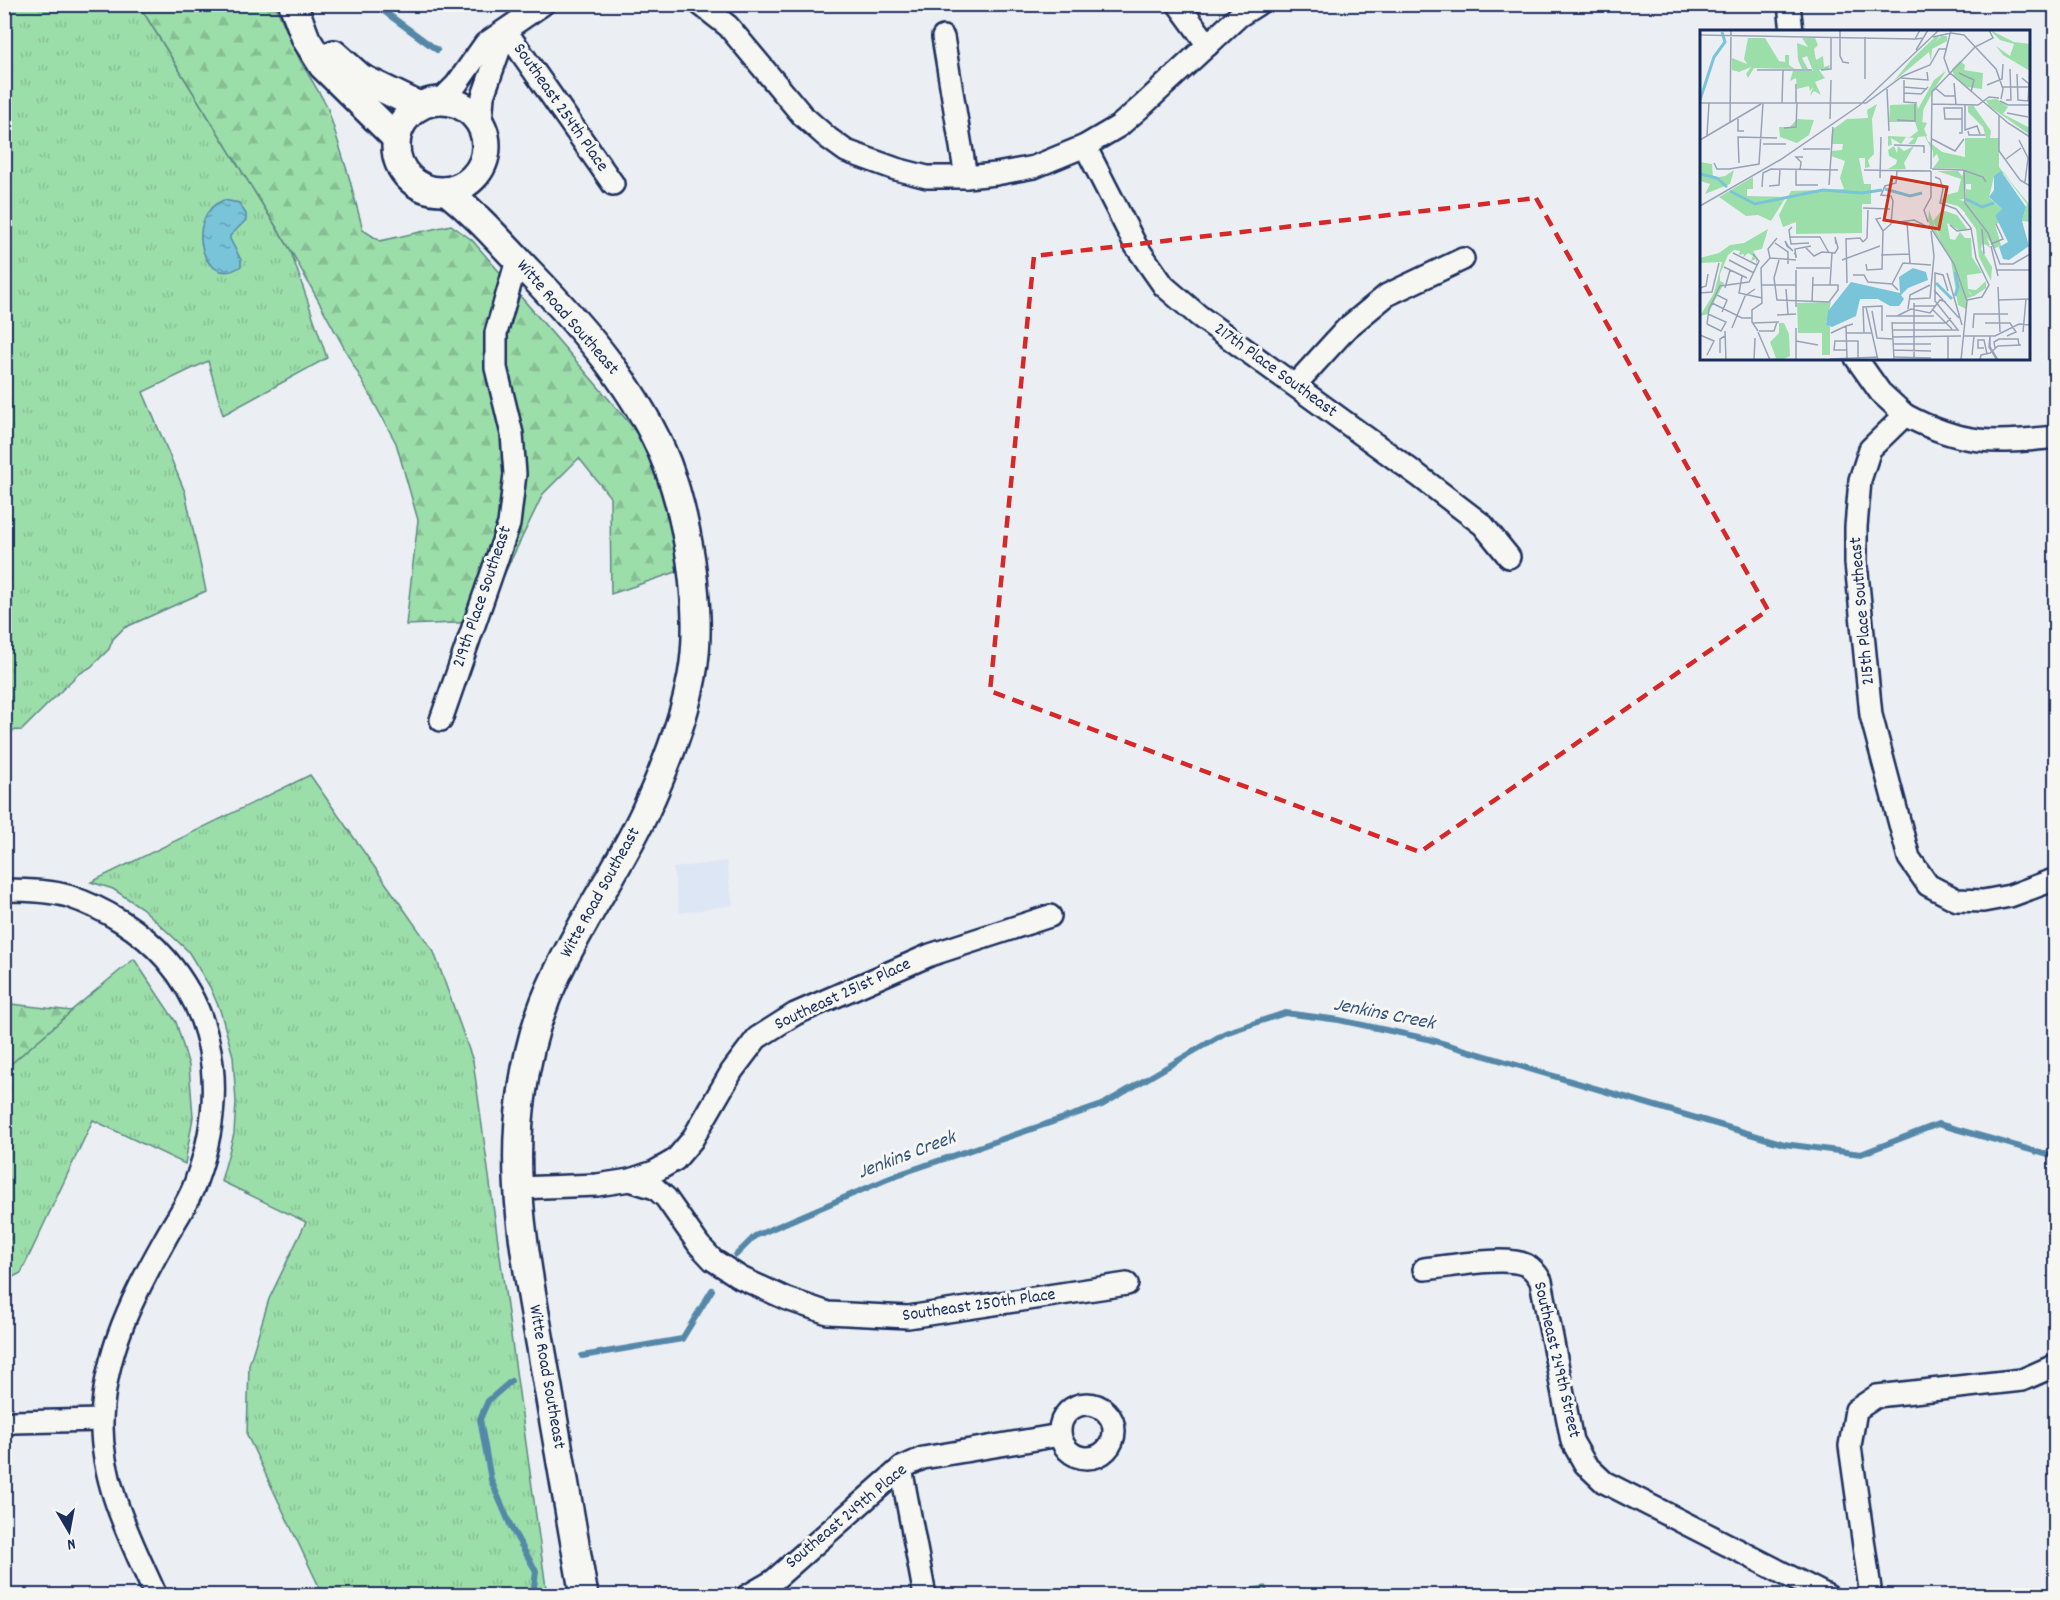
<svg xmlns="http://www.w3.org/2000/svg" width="2060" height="1600" font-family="Dekko,sans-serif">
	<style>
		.built { fill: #dde6f4 }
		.grass { fill: url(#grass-tufts); stroke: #5c8684; stroke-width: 1.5 }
		.forest { fill: url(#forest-firs); stroke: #5c8684; stroke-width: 1.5 }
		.water { fill: url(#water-ripples); stroke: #5488a8; stroke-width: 1.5 }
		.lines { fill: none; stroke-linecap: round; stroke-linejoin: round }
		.stream { stroke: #5488a8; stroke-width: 6 }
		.minor-casing { stroke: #1b2f5e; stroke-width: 26 }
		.tertiary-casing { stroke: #1b2f5e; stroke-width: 32 }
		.minor { stroke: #f6f6f2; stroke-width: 21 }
		.tertiary { stroke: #f6f6f2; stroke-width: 27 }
		.marked { fill: none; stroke: #d62828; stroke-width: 4.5; stroke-dasharray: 12 8; stroke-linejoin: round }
		.labels { text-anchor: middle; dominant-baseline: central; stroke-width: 6; stroke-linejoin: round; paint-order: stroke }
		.street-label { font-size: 18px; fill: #1b2f5e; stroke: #f6f6f2 }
		.water-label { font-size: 20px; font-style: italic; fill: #33547d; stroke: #f6f6f2 }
		.inset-river { fill: none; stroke: #7ac4da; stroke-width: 3 }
		.inset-road { fill: none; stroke: #98a2b7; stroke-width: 1.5 }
		.view { fill: #c8321e; fill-opacity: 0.15; stroke: #c8321e; stroke-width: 3 }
		.inset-edge { fill: none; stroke: #1b2f5e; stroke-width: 3 }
	</style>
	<defs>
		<pattern id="grass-tufts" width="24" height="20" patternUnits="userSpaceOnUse" patternTransform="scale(1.5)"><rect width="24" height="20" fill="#9cdea9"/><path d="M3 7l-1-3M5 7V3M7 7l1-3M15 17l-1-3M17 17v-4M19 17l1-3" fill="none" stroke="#86bf94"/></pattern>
		<pattern id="forest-firs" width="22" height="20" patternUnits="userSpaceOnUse" patternTransform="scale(1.5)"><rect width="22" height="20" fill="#9cdea9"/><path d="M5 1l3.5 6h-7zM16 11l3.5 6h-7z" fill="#86bf94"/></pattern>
		<pattern id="water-ripples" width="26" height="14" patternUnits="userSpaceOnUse" patternTransform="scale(1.5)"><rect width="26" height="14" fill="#7ac4da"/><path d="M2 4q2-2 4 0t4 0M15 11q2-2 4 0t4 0" fill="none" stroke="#63a0b4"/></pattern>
	</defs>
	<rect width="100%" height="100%" fill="#ebeff3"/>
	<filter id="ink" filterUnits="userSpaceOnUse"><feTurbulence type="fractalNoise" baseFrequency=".0167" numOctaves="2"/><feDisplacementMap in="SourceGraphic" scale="12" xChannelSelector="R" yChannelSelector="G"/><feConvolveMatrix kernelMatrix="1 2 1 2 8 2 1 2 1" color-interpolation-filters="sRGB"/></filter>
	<g filter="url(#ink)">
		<polygon class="built" points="726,861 733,905 680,913 673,868"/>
		<g class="grass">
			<polygon points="5,5 139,5 290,249 327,358 223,415 208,361 143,392 185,492 206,591 124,628 113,639 109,649 91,667 77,675 22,730 5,731"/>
			<polygon points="310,775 434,952 473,1061 547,1595 323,1595 247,1435 249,1365 269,1299 306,1222 221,1181 234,1134 236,1102 233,1056 220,1010 210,987 188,951 142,908 113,889 91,882"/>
			<polygon points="134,959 176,1022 189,1066 193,1117 185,1164 93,1120 21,1273 5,1281 5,1065"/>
		</g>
		<g class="forest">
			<polygon points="139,5 275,5 301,62 327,106 349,177 363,230 380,241 451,225 472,240 631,425 662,470 694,566 611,594 610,497 579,458 543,494 481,622 406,625 418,520 396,443 290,249"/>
			<polygon points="5,1004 11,1004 72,1011 5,1069"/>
			<polygon points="1266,1586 1267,1595 1210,1595"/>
		</g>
		<path class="water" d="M 224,200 L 239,203 L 246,214 L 246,220 L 230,236 L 230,239 L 241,260 L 241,266 C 203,293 182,215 224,200 Z"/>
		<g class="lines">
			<g class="stream">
				<polyline points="374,4 437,50"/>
				<polyline points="736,1255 755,1236 897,1175 1102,1105 1225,1033 1285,1013 1339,1020 1428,1039 1784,1144 1861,1154 1938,1124 2056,1157"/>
				<polyline points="582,1356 682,1339 712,1290"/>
				<polyline points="511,1381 488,1401 480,1419 491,1480 512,1529 536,1571 533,1596"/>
			</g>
			<g class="minor-casing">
				<g id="minor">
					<polyline points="700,4 728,26 803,116 828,138 846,151 896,169 927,177 966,177 996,174 1034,167 1085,146 1119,126 1142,106 1239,16 1258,4"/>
					<polyline points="1178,4 1208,45"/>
					<polyline points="1789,4 1792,32"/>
					<polyline points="506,31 613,184"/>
					<polyline points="943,37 966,177"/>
					<polyline points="441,100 456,85 485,44 543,4"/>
					<polyline points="481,123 483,96 506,31"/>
					<polyline points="1085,146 1136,246 1164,286 1199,316 1419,476 1483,525 1509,557"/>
					<polyline points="1856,358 1880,392 1905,415 1870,449 1860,480 1856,527 1856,563 1871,715 1909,858 1928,885 1957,900 1983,901 2010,896 2056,879"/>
					<polyline points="1295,385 1347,328 1387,295 1463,259"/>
					<path d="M 1905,415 C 1961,445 1994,444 2056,437"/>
					<polyline points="441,720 509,524 515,474 512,434 496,368 496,333 517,260"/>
					<path d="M 4,890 C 22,890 51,891 68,896 C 104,908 141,930 166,959 C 221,1023 224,1105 196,1181 C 189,1202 174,1222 164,1241 C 132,1298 105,1352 102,1419 C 100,1482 131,1540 156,1596"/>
					<polyline points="630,1180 654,1172 675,1160 692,1140 732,1071 757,1038 795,1014 930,955 1050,916"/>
					<polyline points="518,1188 597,1185 630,1180 655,1188 666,1198 699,1245 713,1260 741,1278 787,1299 828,1313 908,1317 1127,1284"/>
					<path d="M 1424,1269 C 1448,1267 1504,1255 1526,1265 C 1533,1268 1537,1274 1541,1281 L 1572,1441 L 1585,1464 L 1604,1482 L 1828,1596"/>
					<circle cx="1087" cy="1431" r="27"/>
					<polyline points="4,1425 13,1422 102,1420"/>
					<polyline points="901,1468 925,1596"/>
					<polyline points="747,1596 773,1581 901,1468 923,1458 1060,1435"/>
					<polyline points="1871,1596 1850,1446 1856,1410 1877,1396 2022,1380 2056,1365"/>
				</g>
			</g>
			<g class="tertiary-casing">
				<g id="tertiary">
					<polyline points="293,4 306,39 323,66 396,138"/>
					<polyline points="334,54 361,78 419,106"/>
					<circle cx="441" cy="146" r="45"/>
					<path d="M 447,191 C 479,217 501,243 529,272 C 583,328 639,391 667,464 C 679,496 686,528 691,561 C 696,599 699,638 692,676 C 683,724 665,769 644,814 C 618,869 582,920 556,976 C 539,1011 527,1054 522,1094 C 509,1180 527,1268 542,1353 C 556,1434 570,1515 584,1596"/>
				</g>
			</g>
			<use href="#minor" class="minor"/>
			<use href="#tertiary" class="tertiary"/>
		</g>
	</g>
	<path class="marked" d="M 1536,198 L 1768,610 L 1420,852 L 990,691 L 1034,256 Z"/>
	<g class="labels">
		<g class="street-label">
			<text transform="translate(560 108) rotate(55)">Southeast 254th Place</text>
			<text transform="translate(567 318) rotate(49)">Witte Road Southeast</text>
			<text transform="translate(1275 371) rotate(36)">217th Place Southeast</text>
			<text transform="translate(483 597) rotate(-71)">219th Place Southeast</text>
			<text transform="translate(1863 611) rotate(-95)">215th Place Southeast</text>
			<text transform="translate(601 893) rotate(-61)">Witte Road Southeast</text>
			<text transform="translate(843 995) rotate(-25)">Southeast 251st Place</text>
			<text transform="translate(979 1306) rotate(-8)">Southeast 250th Place</text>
			<text transform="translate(1556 1360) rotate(77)">Southeast 249th Street</text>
			<text transform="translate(546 1377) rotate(80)">Witte Road Southeast</text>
			<text transform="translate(847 1517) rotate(-40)">Southeast 249th Place</text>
		</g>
		<g class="water-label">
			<text transform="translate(1384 1015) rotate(11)">Jenkins Creek</text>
			<text transform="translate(907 1156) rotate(-21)">Jenkins Creek</text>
		</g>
	</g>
	<g transform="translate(1700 30)">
		<rect width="330" height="330" fill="#ebeff3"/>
		<path d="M 245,39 L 223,80 L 222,96 L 228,111 L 246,125 L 295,133 L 329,174 L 330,201 L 330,192 L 322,191 L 327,174 L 303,143 L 294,146 L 289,168 L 302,179 L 295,185 L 300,192 L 295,194 L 301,216 L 294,218 L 276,191 L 290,215 L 282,214 L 281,219 L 292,237 L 291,251 L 279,227 L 276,199 L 265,184 L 266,159 L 271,160 L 271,154 L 266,154 L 264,169 L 240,173 L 245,165 L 258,162 L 261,149 L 237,141 L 258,141 L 262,146 L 265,140 L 232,120 L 220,97 L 222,74 ZM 242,180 L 257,185 L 268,200 L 260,201 L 247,193 L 250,209 L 255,210 L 260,202 L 265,208 L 271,208 L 272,227 L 282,243 L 267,245 L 268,259 L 276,260 L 286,251 L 286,258 L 274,266 L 264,258 L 233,191 Z" fill="#9cdea9"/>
		<path d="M 290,0 L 314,12 L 330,14 L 330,41 L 303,25 L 296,16 L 310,26 L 314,14 L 300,10 ZM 241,6 L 247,6 L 247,11 L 232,19 L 231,31 L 229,22 L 193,52 L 211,30 L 235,7 L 239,7 L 235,13 ZM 48,8 L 65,8 L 79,31 L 85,32 L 85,25 L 89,25 L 89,35 L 95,39 L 54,38 L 48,48 L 46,44 L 51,37 L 39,42 L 32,40 L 32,28 L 47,34 L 44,29 ZM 102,8 L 115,8 L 118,15 L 114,19 L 116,30 L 123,26 L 124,37 L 130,35 L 129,39 L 119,40 L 125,48 L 115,52 L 121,65 L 114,61 L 110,66 L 113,57 L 110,61 L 109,56 L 97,59 L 96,48 L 90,51 L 93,41 L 113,41 L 107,26 L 102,28 L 108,39 L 102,39 L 98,30 L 97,13 L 108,17 ZM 260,31 L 265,35 L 264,40 L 283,43 L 282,59 L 267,57 L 254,46 L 252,39 ZM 246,41 L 224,74 L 222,92 L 227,93 L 224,99 L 227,106 L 218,107 L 215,114 L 208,114 L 214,108 L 206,107 L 201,114 L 191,108 L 192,115 L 188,116 L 188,106 L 210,107 L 218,101 L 215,92 L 189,92 L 190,75 L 217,74 L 218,79 L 234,50 ZM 297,69 L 308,77 L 303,84 L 330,98 L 330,105 L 289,76 L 286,70 ZM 177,74 L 172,89 L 174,124 L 168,130 L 170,137 L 165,138 L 165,128 L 159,128 L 164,154 L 171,154 L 171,174 L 162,174 L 162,203 L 96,204 L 96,192 L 83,197 L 79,185 L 91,161 L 144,159 L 140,148 L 145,131 L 131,126 L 131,121 L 142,120 L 143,114 L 131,114 L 132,100 L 147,89 L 168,88 L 167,80 ZM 273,75 L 291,101 L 290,108 L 299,108 L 299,137 L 310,150 L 301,141 L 289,144 L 289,136 L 284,137 L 282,132 L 279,137 L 268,134 L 265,139 L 233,138 L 239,130 L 237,124 L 233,128 L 233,120 L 265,127 L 265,108 L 286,108 L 283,97 L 268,82 L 268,76 ZM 97,89 L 114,90 L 109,105 L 97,113 L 80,107 L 79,97 L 90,97 ZM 194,116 L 197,123 L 198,116 L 204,121 L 214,116 L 204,133 L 206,139 L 188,139 L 196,134 L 197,130 L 189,126 L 188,120 ZM 0,132 L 12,134 L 13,148 L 25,146 L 34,140 L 30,154 L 5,164 L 10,154 L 0,151 ZM 53,147 L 53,159 L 47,159 L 47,166 L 86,167 L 71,191 L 58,185 L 46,186 L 19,167 ZM 267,164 L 280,175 L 287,174 L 289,168 L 296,174 L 286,178 L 294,179 L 291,187 L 286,186 L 282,193 L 279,187 L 281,180 L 286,183 L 286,179 L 277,175 L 270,177 ZM 255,169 L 264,171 L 285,201 L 290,218 L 283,212 L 278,195 L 258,176 L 242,172 ZM 229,180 L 236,200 L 260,239 L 263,254 L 270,264 L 276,265 L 266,269 L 266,279 L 258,275 L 251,230 L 228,191 ZM 296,187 L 300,192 L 295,195 L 301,216 L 294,218 L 282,194 ZM 68,199 L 62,219 L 53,221 L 58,229 L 56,234 L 56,229 L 51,231 L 53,226 L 48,223 L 43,228 L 44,224 L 39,225 L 40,221 L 34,220 L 28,225 L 20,244 L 20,251 L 24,253 L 8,284 L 0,286 L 14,263 L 22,232 L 0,233 L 0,228 L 19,223 L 30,215 L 44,213 ZM 131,272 L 126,294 L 130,297 L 130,325 L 122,325 L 122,303 L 98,303 L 97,273 ZM 79,293 L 84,293 L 89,304 L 90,326 L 82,330 L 70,330 L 76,328 L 70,312 L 79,303 Z" fill="#9cdea9"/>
		<path d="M 301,141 L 326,177 L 322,191 L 329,216 L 309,230 L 303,229 L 299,217 L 308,212 L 295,185 L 302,179 L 289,167 L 294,160 L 294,146 ZM 213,238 L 226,242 L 228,250 L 208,258 L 201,265 L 204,269 L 199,276 L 190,276 L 178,269 L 160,269 L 156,286 L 132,297 L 126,295 L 128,281 L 151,252 L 200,263 L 199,247 Z" fill="#7ac4da"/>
		<path class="inset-river" d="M 0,70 L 14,27 L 25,12 L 22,2M 0,144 L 17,148 L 27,157M 185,159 L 210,166 L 222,163M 30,161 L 55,174 L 123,160 L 162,163 L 182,160M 266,169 L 282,177 L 294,173M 255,242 L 258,257 L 255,266M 236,253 L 252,269"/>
		<path class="inset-road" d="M 140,0 L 140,26 L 143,32 L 149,33M 220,0 L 215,9 L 224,8M 251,0 L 244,28 L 249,42 L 308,93 L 330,107M 251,3 L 264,5 L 296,39 L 303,59 L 301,69M 0,5 L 215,9M 233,7 L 251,3M 216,20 L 228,0M 57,40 L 112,40M 121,40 L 131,39 L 131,7M 259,43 L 274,50 L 271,62M 317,44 L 318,70 L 328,71 L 329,54 L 322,48M 201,48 L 228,50 L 227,42M 165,49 L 165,7M 204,50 L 204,72 L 217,73M 254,53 L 256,75M 96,54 L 96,73M 287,55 L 302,49 L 303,34M 204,57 L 227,59M 302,57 L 329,57M 235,58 L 245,66 L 255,66M 187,59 L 189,101M 204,63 L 221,64 L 228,57M 306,70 L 311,70 L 310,39M 300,71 L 308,75 L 330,75M 0,73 L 166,73 L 203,46 L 230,35 L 239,19 L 246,19M 82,73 L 83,40M 232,74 L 278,75 L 289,67 L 299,68M 265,75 L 265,100 L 277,96 L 280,104M 307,83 L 328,87M 299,86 L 299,121 L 320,150 L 330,156M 38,87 L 38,101 L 44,101M 130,89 L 131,50M 197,90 L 215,91 L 215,74M 30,92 L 31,0M 84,98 L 96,97 L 97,73M 268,101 L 269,105 L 285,105M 259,103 L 262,103 L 262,78 L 244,78 L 245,89 L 262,89M 7,105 L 9,73M 232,109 L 255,121 L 264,109M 0,110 L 61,74M 319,110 L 328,128 L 325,152M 63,114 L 86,114M 194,115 L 224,116 L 224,123M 103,119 L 130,119M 306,129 L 321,118M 14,133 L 17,139 L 29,139 L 59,134 L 63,73M 39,133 L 38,107 L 77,108M 96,139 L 96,155 L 118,155M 231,139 L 232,62 L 275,17 L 293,8 L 289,0M 232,139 L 263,140 L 283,147 L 286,152M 100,140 L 101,132 L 96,127 L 103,127M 164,140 L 231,141M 264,141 L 265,173 L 288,203 L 300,234 L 313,234 L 330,224M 235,147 L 240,149 L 243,159 L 240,173 L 256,179 L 271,198 L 276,228 L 289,255 L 282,267 L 267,270M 180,148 L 181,107M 129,155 L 133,97M 69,156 L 79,155 L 80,139M 62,157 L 63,143 L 71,139 L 138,140M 0,176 L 80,130 L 160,75 L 239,0M 163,178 L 190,179M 181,188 L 176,189 L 183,201M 207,192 L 210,233M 228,192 L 224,180 L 231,167 L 231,141M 191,193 L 214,190 L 226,196M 229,195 L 254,234 L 267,271 L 261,330M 250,195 L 257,201 L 272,199M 92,197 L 89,200 L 91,214 L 109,213M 282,199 L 284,224M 183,201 L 191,194 L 193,171 L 191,166 L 181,165 L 185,156 L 196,153 L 197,140M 89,207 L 120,207 L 129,223M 85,211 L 88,216 L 93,221 L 87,216 ZM 163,212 L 167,208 L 168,180M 75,213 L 88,222 L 88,234M 291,214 L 303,209 L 296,194M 291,216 L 298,246M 106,218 L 114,226 L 122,222 L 135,223 L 138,218 L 135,207 L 136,214M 33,223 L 57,235M 94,223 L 96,225 L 96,228 L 95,219 L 111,216M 181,225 L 210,224M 70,228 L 96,230M 70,228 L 68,219 L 77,208M 29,230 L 54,243M 79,230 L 74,248 L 77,270 L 129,272 L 138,260 L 138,255 L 113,255M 142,230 L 180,216M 166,234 L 167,240 L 182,239 L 183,201M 24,237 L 47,248M 96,238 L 130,238M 297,240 L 330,240M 247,243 L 262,295M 153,245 L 164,245 L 168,252 L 192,254 L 198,260M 42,246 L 39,263 L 62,268M 147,253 L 146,209 L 160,208 L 163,212M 192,254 L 203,233 L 231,235M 62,255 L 96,255M 130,255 L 132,223M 96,257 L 96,240 L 96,245M 298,257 L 300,302M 0,258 L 6,256 L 8,244M 25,258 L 30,240M 86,259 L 88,284M 234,260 L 259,288M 0,263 L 12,262 L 19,233M 17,265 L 27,270 L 22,282M 210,269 L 230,268 L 234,226 L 231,201M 96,270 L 96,257 L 96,277M 298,270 L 330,269M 112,272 L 113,247M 12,273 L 42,288 L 52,288M 214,276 L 235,276M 166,277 L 178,330M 208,279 L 210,265 L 230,255M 233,280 L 252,299M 172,281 L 177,308 L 192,309M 77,285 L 96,284M 186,286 L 234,286M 197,286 L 211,279 L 230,283 L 240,270 L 246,272M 192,292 L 194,330M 53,293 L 79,292M 192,293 L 246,293 L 251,288M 285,293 L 310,293 L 316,302 L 307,306M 7,294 L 9,279 L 20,256 L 49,252 L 59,231 L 53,224M 7,294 L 21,301 L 26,292 L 8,284M 146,296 L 147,329M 32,298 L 45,266 L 55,259M 273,298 L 274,284 L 308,284M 192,300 L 258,300 L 235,271 L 235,243 L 243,245 L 248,261M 25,301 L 26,330M 58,301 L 52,292 L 52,280 L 62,273 L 61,238 L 70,228M 59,301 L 74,301 L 77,292M 58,302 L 70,330M 323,302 L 326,269M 131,303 L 146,296 L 153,294 L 149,295M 147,303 L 171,303M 164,303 L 163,277 L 182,276 L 182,301M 0,305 L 14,311 L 7,325M 263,306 L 295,306 L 319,294 L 330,295M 192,307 L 261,306M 96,311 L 118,315M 193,314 L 231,314M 284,318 L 278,318 L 278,310 L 284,310 L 287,324M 295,318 L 294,312 L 299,309 L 318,309 L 319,315M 147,320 L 134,320 L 135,311 L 158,311 L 158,330M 193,320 L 231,321M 20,323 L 20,309 L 25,306M 272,325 L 274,306M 193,327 L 231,328M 130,329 L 178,327M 54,330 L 55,308M 96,330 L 96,298 L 96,304M 214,330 L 214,273M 248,330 L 248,307M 280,330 L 281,325 L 290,323 L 298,316 L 321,315M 297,330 L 289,317 L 290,306 L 290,317 L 298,330"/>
		<path class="view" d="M 192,147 L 247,157 L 239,199 L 184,190 Z"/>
		<rect width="330" height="330" class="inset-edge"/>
	</g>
	<rect width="2060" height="1600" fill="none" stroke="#f6f6f2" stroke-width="24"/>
	<rect x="12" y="12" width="2036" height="1576" fill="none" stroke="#1b2f5e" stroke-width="2" filter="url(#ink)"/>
	<g transform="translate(69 1531) rotate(170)" stroke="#f6f6f2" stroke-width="4.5" paint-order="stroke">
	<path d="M0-4.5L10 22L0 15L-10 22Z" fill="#1b2f5e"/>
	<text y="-9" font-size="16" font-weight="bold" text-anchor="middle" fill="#1b2f5e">N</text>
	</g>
</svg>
